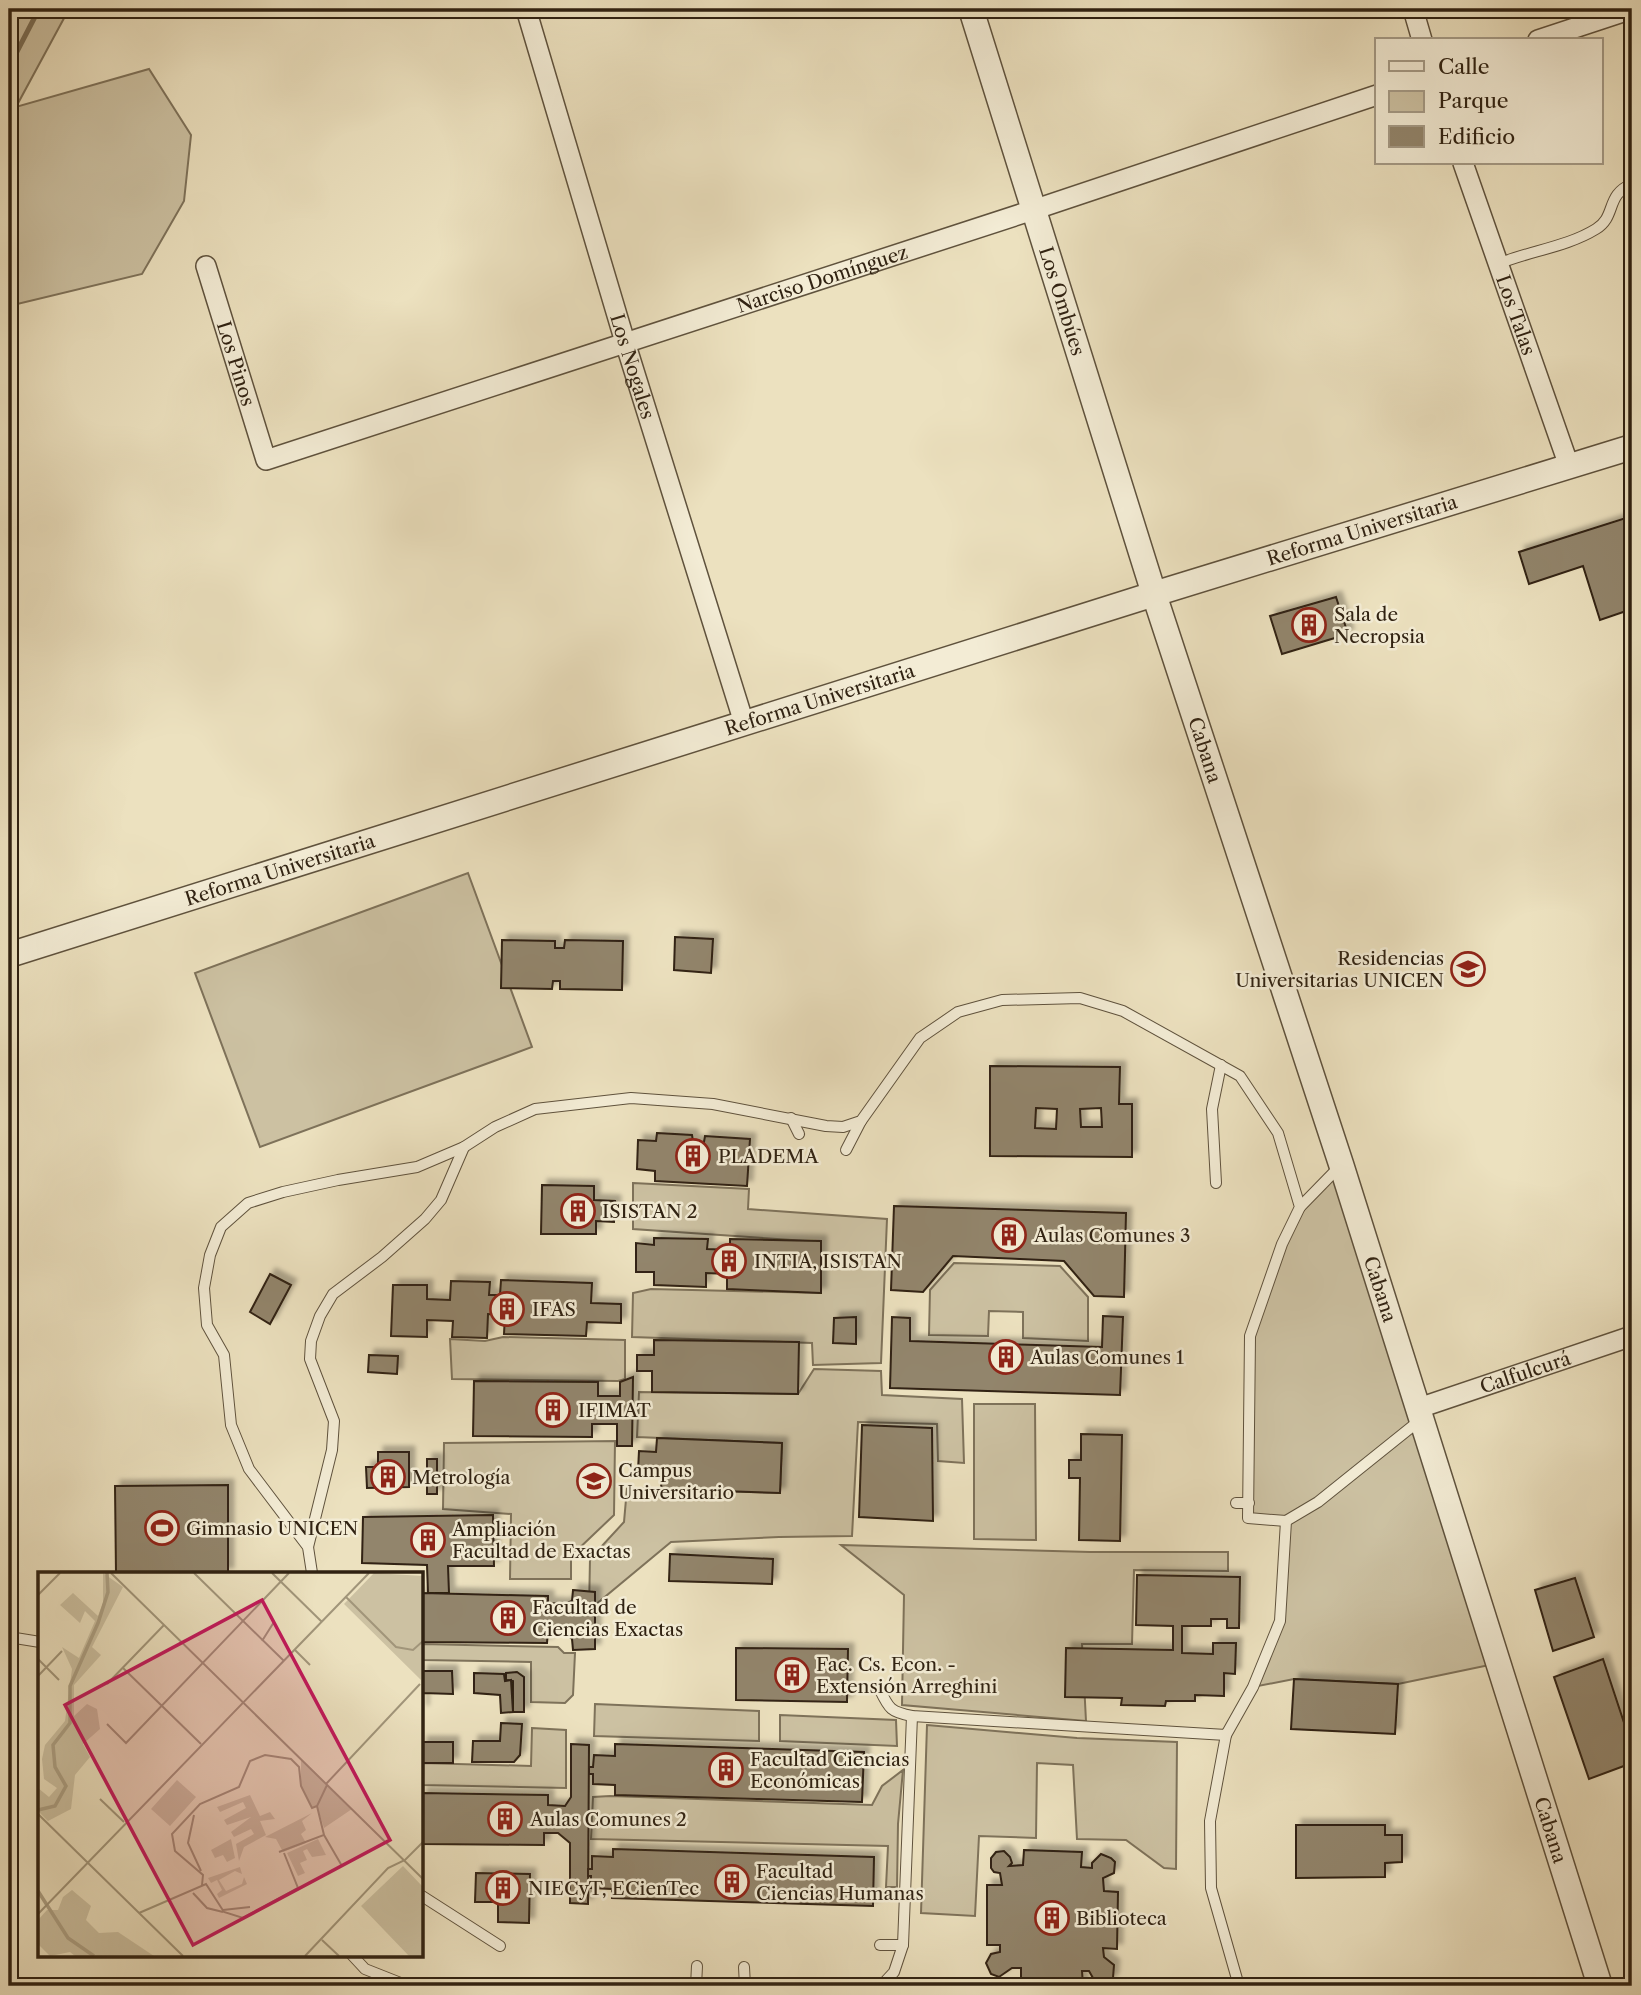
<svg xmlns="http://www.w3.org/2000/svg" width="1641" height="1995" font-family="'Libre Caslon Text',serif">
	<style>
		.green { fill: #ccc1a2; stroke: #7e725a; stroke-width: 2 }
		.lines { fill: none; stroke-linecap: round; stroke-linejoin: round }
		.stream { stroke: #7a6e56; stroke-width: 5 }
		.building { fill: #92856c; stroke: #302212; stroke-width: 2; fill-rule: evenodd; filter: url(#shadow) }
		.service-casing { stroke: #5f523d; stroke-width: 12 }
		.minor-casing { stroke: #5f523d; stroke-width: 22 }
		.tertiary-casing { stroke: #5f523d; stroke-width: 27 }
		.service { stroke: #f3ecd5; stroke-width: 10 }
		.minor { stroke: #f3ecd5; stroke-width: 19 }
		.tertiary { stroke: #f3ecd5; stroke-width: 24 }
		.labels { text-anchor: middle; dominant-baseline: central; stroke-width: 5; stroke-linejoin: round; paint-order: stroke }
		.street-label { font-size: 19px; fill: #302212; stroke: #f3ecd5 }
		.poi-label { font-size: 19px; fill: #302212; stroke: #f3ecd5; text-anchor: start }
		.inset-river { fill: none; stroke: #aca084; stroke-width: 3.5 }
		.inset-road { fill: none; stroke: #a1957a; stroke-width: 2 }
		.view { fill: #c2185b; fill-opacity: 0.15; stroke: #c2185b; stroke-width: 3.5 }
		.inset-edge { fill: none; stroke: #302212; stroke-width: 3.5 }
	</style>
	<defs>
		<filter id="shadow"><feDropShadow dx="5.5" dy="-5.5" stdDeviation="2" flood-color="#0004"/></filter>
	</defs>
	<rect width="100%" height="100%" fill="#ece1bf"/>
	<filter id="stains"><feTurbulence type="fractalNoise" baseFrequency=".00286" numOctaves="4"/><feColorMatrix values="0 0 0 0 .2 0 0 0 0 .09 0 0 0 0 .02 0 0 0 .5 -.17"/></filter>
	<radialGradient id="worn" r=".72"><stop offset=".6" stop-color="#630" stop-opacity="0"/><stop offset="1" stop-color="#630" stop-opacity=".3"/></radialGradient>
	<g class="green">
		<polygon points="9,9 69,9 16,107 149,69 191,135 184,201 142,274 9,306"/>
		<polygon points="468,873 532,1047 260,1147 195,973"/>
		<polygon points="1341,1164 1499,1663 1398,1684 1294,1679 1253,1687 1280,1621 1286,1520 1248,1518 1250,1336 1300,1207"/>
		<polygon points="633,1183 749,1189 748,1209 887,1219 881,1363 813,1365 812,1343 632,1337 633,1293 651,1289 821,1293 821,1242 633,1229"/>
		<polygon points="954,1263 1060,1266 1088,1297 1088,1341 1023,1338 1023,1312 989,1311 988,1336 929,1335 930,1290"/>
		<polygon points="503,1337 625,1340 625,1379 618,1381 452,1379 450,1339 485,1341"/>
		<polygon points="814,1369 881,1371 882,1395 962,1399 964,1463 938,1461 937,1424 858,1422 852,1536 779,1537 671,1542 589,1610 590,1559 624,1522 627,1488 780,1493 782,1443 637,1437 639,1392 798,1394"/>
		<polygon points="974,1404 1035,1404 1036,1540 974,1539"/>
		<polygon points="615,1441 614,1515 571,1556 571,1579 510,1579 511,1514 443,1509 444,1443"/>
		<polygon points="841,1545 1090,1552 1228,1552 1228,1571 1134,1570 1132,1644 1082,1644 1086,1721 902,1705 904,1595"/>
		<polygon points="422,1644 558,1647 564,1653 575,1653 573,1695 565,1703 531,1702 531,1662 422,1660"/>
		<polygon points="595,1704 759,1711 759,1741 594,1736"/>
		<polygon points="780,1715 896,1720 897,1746 780,1741"/>
		<polygon points="927,1725 1077,1738 1177,1742 1176,1869 1164,1868 1126,1840 1077,1839 1073,1765 1037,1763 1036,1838 979,1836 975,1916 921,1913"/>
		<polygon points="532,1728 566,1730 566,1788 422,1785 422,1763 531,1766"/>
		<polygon points="903,1770 898,1824 897,1887 886,1887 888,1846 591,1839 593,1797 610,1796 872,1805 882,1786"/>
	</g>
	<g class="lines">
		<polyline class="stream" points="9,67 39,9"/>
	</g>
	<g class="building">
		<polygon points="1632,516 1632,556 1629,557 1632,566 1632,609 1600,620 1583,566 1529,584 1519,552"/>
		<polygon points="1336,597 1348,634 1282,654 1270,616"/>
		<polygon points="675,937 713,939 711,973 674,970"/>
		<polygon points="502,940 555,941 555,948 564,948 565,940 623,941 622,990 560,989 560,981 553,981 552,989 501,988"/>
		<path d="M 990,1066 L 1120,1067 L 1119,1104 L 1132,1104 L 1132,1157 L 990,1156 ZM 1036,1108 L 1057,1109 L 1056,1129 L 1035,1128 ZM 1101,1108 L 1102,1127 L 1081,1127 L 1080,1109 Z"/>
		<polygon points="657,1133 692,1135 693,1141 704,1142 705,1136 750,1139 747,1186 655,1181 655,1171 637,1169 638,1140 656,1141"/>
		<polygon points="542,1185 594,1186 594,1200 615,1201 614,1222 596,1221 596,1234 541,1234"/>
		<polygon points="894,1206 1126,1213 1124,1297 1094,1296 1064,1261 953,1256 923,1292 891,1290"/>
		<polygon points="654,1238 708,1239 707,1249 730,1250 730,1239 821,1241 821,1293 727,1289 727,1274 706,1273 706,1287 654,1285 654,1272 636,1272 636,1243 654,1245"/>
		<polygon points="270,1274 291,1285 270,1324 250,1312"/>
		<polygon points="501,1280 592,1283 591,1303 621,1304 621,1323 587,1322 586,1336 504,1334 505,1315 488,1314 487,1338 452,1337 453,1321 427,1320 427,1337 391,1336 393,1285 427,1285 427,1299 450,1300 451,1281 490,1282 489,1295 500,1295"/>
		<polygon points="1103,1316 1123,1317 1120,1395 890,1388 892,1317 910,1318 910,1341 1102,1347"/>
		<polygon points="856,1317 856,1344 833,1343 834,1318"/>
		<polygon points="654,1340 799,1342 798,1394 652,1392 652,1371 637,1371 637,1355 654,1355"/>
		<polygon points="369,1355 398,1356 397,1374 368,1372"/>
		<polygon points="633,1377 632,1446 617,1446 617,1424 592,1424 592,1437 473,1436 474,1381 598,1382 598,1396 620,1396 620,1382"/>
		<polygon points="862,1425 932,1428 933,1521 859,1517"/>
		<polygon points="1081,1434 1122,1435 1120,1541 1079,1540 1080,1478 1069,1478 1069,1460 1081,1460"/>
		<polygon points="657,1438 782,1443 780,1493 661,1489 662,1471 638,1471 639,1451 656,1452"/>
		<polygon points="378,1452 409,1452 409,1487 367,1488 366,1467 378,1467"/>
		<rect x="427" y="1459" width="10" height="35"/>
		<polygon points="228,1485 228,1573 116,1573 115,1486"/>
		<polygon points="493,1515 494,1566 448,1566 449,1593 428,1593 427,1565 362,1563 363,1517"/>
		<polygon points="670,1554 773,1559 772,1584 669,1581"/>
		<polygon points="1137,1575 1240,1577 1239,1628 1227,1628 1227,1619 1211,1619 1211,1626 1182,1626 1182,1653 1213,1654 1213,1643 1236,1643 1235,1674 1224,1673 1224,1696 1195,1695 1195,1701 1166,1701 1165,1706 1121,1705 1122,1698 1065,1697 1066,1648 1173,1650 1173,1626 1136,1625"/>
		<polygon points="1575,1578 1594,1637 1553,1651 1535,1590"/>
		<polygon points="573,1590 595,1592 595,1649 573,1650 572,1639 566,1634 548,1631 547,1643 422,1642 422,1593 548,1596 548,1603 564,1604 572,1601"/>
		<polygon points="736,1648 848,1649 847,1702 736,1700"/>
		<polygon points="1603,1659 1632,1747 1632,1763 1589,1779 1554,1677"/>
		<polygon points="422,1671 452,1671 453,1694 423,1693 423,1710 422,1710"/>
		<polygon points="517,1672 524,1677 524,1712 513,1712 513,1681 506,1680 506,1673"/>
		<polygon points="474,1673 504,1674 505,1681 511,1680 513,1712 501,1713 500,1695 474,1693"/>
		<polygon points="1294,1679 1398,1684 1395,1734 1291,1729"/>
		<polygon points="501,1723 522,1724 520,1755 514,1762 472,1762 473,1741 500,1741"/>
		<rect x="422" y="1742" width="31" height="21"/>
		<polygon points="571,1744 589,1745 588,1904 570,1903 570,1843 558,1833 544,1833 544,1845 422,1844 422,1793 548,1795 548,1805 565,1806 571,1797"/>
		<polygon points="615,1744 864,1752 862,1802 615,1795 615,1785 593,1784 593,1774 589,1774 589,1767 593,1767 594,1755 615,1756"/>
		<polygon points="1296,1825 1385,1825 1385,1835 1402,1835 1402,1862 1385,1863 1385,1877 1296,1878"/>
		<polygon points="613,1849 874,1857 873,1906 612,1898 612,1889 591,1888 591,1876 588,1876 588,1869 592,1869 592,1856 613,1857"/>
		<polygon points="1024,1850 1082,1852 1081,1867 1092,1868 1092,1863 1101,1854 1111,1858 1115,1862 1114,1873 1103,1878 1104,1891 1118,1892 1117,1949 1103,1948 1104,1957 1114,1965 1113,1978 1109,1982 1098,1982 1093,1978 1089,1971 1082,1971 1083,1985 1021,1983 1021,1968 1012,1968 999,1977 991,1974 986,1963 991,1954 1000,1952 1000,1945 987,1945 987,1885 1002,1885 1000,1873 994,1872 991,1868 991,1858 996,1852 1004,1851 1010,1857 1012,1863 1009,1866 1023,1865"/>
		<polygon points="476,1873 530,1874 529,1923 498,1922 498,1902 475,1902"/>
	</g>
	<g class="lines">
		<g class="service-casing">
			<g id="service">
				<path d="M 1498,264 C 1529,251 1567,247 1596,229 C 1617,216 1605,195 1632,184"/>
				<polyline points="791,1118 799,1134"/>
				<polyline points="846,1150 861,1121"/>
				<polyline points="1216,1183 1212,1109 1221,1065"/>
				<polyline points="1300,1207 1341,1165"/>
				<polyline points="1236,1503 1249,1503"/>
				<polyline points="308,1547 332,1450 334,1421 310,1359 311,1341 320,1316 333,1294 382,1257 425,1219 441,1200 464,1147"/>
				<polyline points="312,1573 308,1547 249,1469 231,1425 224,1355 207,1325 204,1288 210,1255 221,1227 248,1203 283,1192 338,1180 417,1167 464,1147 495,1127 535,1109 631,1098 713,1104 826,1126 843,1127 861,1121 920,1038 958,1012 1002,1000 1080,998 1123,1011 1240,1076 1278,1133 1300,1207 1282,1244 1250,1336 1248,1518 1286,1521"/>
				<polyline points="9,1637 40,1642"/>
				<path d="M 880,1690 C 889,1709 891,1712 912,1716 L 1226,1735 L 1253,1687 L 1280,1621 L 1286,1521 L 1318,1502 L 1419,1421"/>
				<polyline points="1226,1735 1210,1821 1211,1888 1239,1986"/>
				<polyline points="422,1896 500,1946"/>
				<polyline points="880,1945 903,1945"/>
				<polyline points="352,1955 365,1969 408,1986"/>
				<polyline points="744,1967 745,1986"/>
				<polyline points="696,1986 697,1966"/>
				<polyline points="881,1986 894,1972 903,1945 912,1716"/>
			</g>
		</g>
		<g class="minor-casing">
			<g id="minor">
				<path id="s1" d="M 526,9 L 625,342 L 744,723"/>
				<polyline points="1413,9 1422,40"/>
				<polyline points="1538,40 1632,9"/>
				<path id="s2" d="M 1463,163 L 1569,466"/>
				<path id="s3" d="M 206,266 L 266,460 L 1033,210 L 1377,95"/>
				<path id="s4" d="M 1419,1408 L 1632,1336"/>
			</g>
		</g>
		<g class="tertiary-casing">
			<g id="tertiary">
				<path id="s5" d="M 971,9 L 1154,594 L 1341,1164 L 1600,1986"/>
				<path id="s6" d="M 9,955 L 1154,594 L 1632,447"/>
			</g>
		</g>
		<use href="#service" class="service"/>
		<use href="#minor" class="minor"/>
		<use href="#tertiary" class="tertiary"/>
	</g>
	<defs>
		<g id="building-ring" transform="scale(1.75)"><circle r="9.5" fill="#f3ecd5" stroke="#8f2418" stroke-width="1.5"/><path d="M-4-6H4V6H1V3H-1V6H-4ZM-2.5-4.3h1.7v1.8h-1.7ZM.8-4.3h1.7v1.8H.8ZM-2.5-1h1.7V.8h-1.7ZM.8-1h1.7V.8H.8Z" fill="#8f2418"/></g>
		<g id="university-ring" transform="scale(1.75)"><circle r="9.5" fill="#f3ecd5" stroke="#8f2418" stroke-width="1.5"/><path d="M0-5L7-2L0 1L-7-2ZM-4 1L0 2.5L4 1V4Q0 6-4 4Z" fill="#8f2418"/></g>
		<g id="school-ring" transform="scale(1.75)"><circle r="9.5" fill="#f3ecd5" stroke="#8f2418" stroke-width="1.5"/><path d="M0-5L7-2L0 1L-7-2ZM-4 1L0 2.5L4 1V4Q0 6-4 4Z" fill="#8f2418"/></g>
		<g id="stadium-ring" transform="scale(1.75)"><circle r="9.5" fill="#f3ecd5" stroke="#8f2418" stroke-width="1.5"/><path d="M0-5a6.5 5 0 1 0 0 10a6.5 5 0 1 0 0-10ZM-3.5-1.8h7v3.6h-7Z" fill="#8f2418"/></g>
	</defs>
	<g fill-rule="evenodd">
		<use href="#building-ring" x="1309" y="625"/>
		<use href="#university-ring" x="1468" y="969"/>
		<use href="#building-ring" x="693" y="1156"/>
		<use href="#building-ring" x="578" y="1211"/>
		<use href="#building-ring" x="1009" y="1235"/>
		<use href="#building-ring" x="729" y="1261"/>
		<use href="#building-ring" x="507" y="1309"/>
		<use href="#building-ring" x="1006" y="1357"/>
		<use href="#building-ring" x="553" y="1410"/>
		<use href="#building-ring" x="388" y="1477"/>
		<use href="#school-ring" x="594" y="1481"/>
		<use href="#stadium-ring" x="162" y="1528"/>
		<use href="#building-ring" x="428" y="1540"/>
		<use href="#building-ring" x="508" y="1618"/>
		<use href="#building-ring" x="792" y="1675"/>
		<use href="#building-ring" x="726" y="1770"/>
		<use href="#building-ring" x="505" y="1819"/>
		<use href="#building-ring" x="732" y="1882"/>
		<use href="#building-ring" x="503" y="1888"/>
		<use href="#building-ring" x="1052" y="1918"/>
	</g>
	<g class="labels">
		<g class="street-label">
			<text stroke="none"><textPath href="#s3" startOffset="788">Narciso Domínguez</textPath></text>
			<text stroke="none"><textPath href="#s5" startOffset="306">Los Ombúes</textPath></text>
			<text stroke="none"><textPath href="#s2" startOffset="161">Los Talas</textPath></text>
			<text stroke="none"><textPath href="#s3" startOffset="102">Los Pinos</textPath></text>
			<text stroke="none"><textPath href="#s1" startOffset="373">Los Nogales</textPath></text>
			<text stroke="none"><textPath href="#s6" startOffset="1418">Reforma Universitaria</textPath></text>
			<text stroke="none"><textPath href="#s6" startOffset="850">Reforma Universitaria</textPath></text>
			<text stroke="none"><textPath href="#s5" startOffset="777">Cabana</textPath></text>
			<text stroke="none"><textPath href="#s6" startOffset="284">Reforma Universitaria</textPath></text>
			<text stroke="none"><textPath href="#s5" startOffset="1344">Cabana</textPath></text>
			<text stroke="none"><textPath href="#s4" startOffset="112">Calfulcurá</textPath></text>
			<text stroke="none"><textPath href="#s5" startOffset="1911">Cabana</textPath></text>
		</g>
		<g class="poi-label">
			<text x="1334" y="614">Sala de<tspan x="1334" dy="22">Necropsia</tspan></text>
			<text x="1444" y="958" text-anchor="end">Residencias<tspan x="1444" dy="22">Universitarias UNICEN</tspan></text>
			<text x="718" y="1156">PLADEMA</text>
			<text x="602" y="1211">ISISTAN 2</text>
			<text x="1034" y="1235">Aulas Comunes 3</text>
			<text x="754" y="1261">INTIA, ISISTAN</text>
			<text x="532" y="1309">IFAS</text>
			<text x="1030" y="1357">Aulas Comunes 1</text>
			<text x="578" y="1410">IFIMAT</text>
			<text x="618" y="1470">Campus<tspan x="618" dy="22">Universitario</tspan></text>
			<text x="412" y="1477">Metrología</text>
			<text x="186" y="1528">Gimnasio UNICEN</text>
			<text x="452" y="1529">Ampliación<tspan x="452" dy="22">Facultad de Exactas</tspan></text>
			<text x="532" y="1607">Facultad de<tspan x="532" dy="22">Ciencias Exactas</tspan></text>
			<text x="816" y="1664">Fac. Cs. Econ. -<tspan x="816" dy="22">Extensión Arreghini</tspan></text>
			<text x="750" y="1759">Facultad Ciencias<tspan x="750" dy="22">Económicas</tspan></text>
			<text x="530" y="1819">Aulas Comunes 2</text>
			<text x="756" y="1871">Facultad<tspan x="756" dy="22">Ciencias Humanas</tspan></text>
			<text x="528" y="1888">NIECyT, ECienTec</text>
			<text x="1076" y="1918">Biblioteca</text>
		</g>
	</g>
	<g transform="translate(38 1572)">
		<rect width="385" height="385" fill="#ece1bf"/>
		<path d="M 65,1 L 85,15 L 54,75 L 63,83 L 36,113 L 36,144 L 49,132 L 59,137 L 62,157 L 45,172 L 52,185 L 37,203 L 33,237 L 10,249 L 0,239 L 0,216 L 11,225 L 19,216 L 6,207 L 4,187 L 7,173 L 27,149 L 34,97 L 24,75 L 41,86 L 57,49 L 47,39 L 42,51 L 22,33 L 35,21 L 60,44 L 65,31 ZM 336,1 L 385,4 L 383,108 L 306,32 ZM 263,187 L 314,237 L 286,256 L 279,234 L 274,236 L 263,214 ZM 139,208 L 158,225 L 132,254 L 113,237 ZM 212,223 L 222,244 L 232,240 L 237,247 L 222,249 L 228,263 L 206,275 L 201,289 L 198,272 L 216,262 L 213,257 L 196,265 L 193,260 L 213,245 L 189,253 L 186,248 L 208,236 L 205,230 L 182,240 L 179,235 ZM 274,241 L 264,249 L 268,258 L 263,262 L 268,271 L 245,280 L 238,267 L 227,265 ZM 193,267 L 197,286 L 189,290 L 185,283 L 177,286 L 173,278 ZM 280,267 L 288,283 L 274,285 L 269,277 L 265,279 L 269,288 L 262,291 L 267,301 L 260,304 L 249,281 ZM 365,294 L 385,315 L 385,384 L 371,384 L 323,334 ZM 202,295 L 204,302 L 197,299 L 181,308 L 188,319 L 204,312 L 206,305 L 209,312 L 181,326 L 179,322 L 184,318 L 179,308 L 173,311 L 170,306 ZM 34,318 L 53,334 L 48,348 L 61,361 L 80,360 L 116,384 L 37,384 L 32,380 L 12,384 L 0,372 L 0,348 L 9,338 L 20,338 L 25,325 Z" fill="#ccc1a2"/>
		<path class="inset-river" d="M 0,238 L 17,234 L 28,214 L 17,195 L 15,173 L 32,151 L 32,114 L 60,51 L 70,20 L 69,1M 0,319 L 30,366 L 56,384"/>
		<path class="inset-road" d="M 73,1 L 385,307M 156,1 L 246,89M 234,1 L 284,50M 0,23 L 22,1M 308,25 L 358,75 L 375,78 L 385,69M 224,69 L 236,50M 257,78 L 272,93M 0,87 L 21,108M 85,96 L 163,172M 0,104 L 24,79M 69,112 L 126,53M 69,152 L 88,171 L 251,1M 288,212 L 382,112M 62,227 L 86,250M 0,242 L 145,384M 156,243 L 150,271 L 163,299M 286,263 L 304,294M 241,280 L 286,263 L 279,234 L 289,213M 164,313 L 165,303 L 137,279 L 134,262 L 162,232 L 201,215 L 212,189 L 227,183 L 253,187 L 261,195 L 263,214 L 274,236 L 279,234M 155,321 L 169,336 L 185,340M 185,338 L 212,335M 101,341 L 168,312 L 186,340 L 205,346 L 260,316 L 246,281M 0,342 L 331,1M 284,368 L 301,384M 267,384 L 350,296 L 367,288 L 385,270"/>
		<path class="view" d="M 224,28 L 352,268 L 155,373 L 27,133 Z"/>
		<rect width="385" height="385" class="inset-edge"/>
	</g>
	<rect width="1641" height="1995" fill="none" stroke="#ece1bf" stroke-width="35"/>
	<rect x="10" y="10" width="1620" height="1974" fill="none" stroke="#302212" stroke-width="3.5"/>
	<rect x="18" y="18" width="1606" height="1960" fill="none" stroke="#302212" stroke-width="2"/>
	<rect x="1375" y="38" width="228" height="126" fill="#f3ecd5" stroke="#a59b87" stroke-width="2"/>
	<rect x="1389" y="61" width="35" height="10" fill="#f3ecd5" stroke="#a59b87" stroke-width="2"/>
	<text x="1438" y="74" font-size="21" fill="#302212">Calle</text>
	<rect x="1389" y="91" width="35" height="21" fill="#ccc1a2" stroke="#a59b87" stroke-width="2"/>
	<text x="1438" y="108" font-size="21" fill="#302212">Parque</text>
	<rect x="1389" y="126" width="35" height="21" fill="#92856c" stroke="#a59b87" stroke-width="2"/>
	<text x="1438" y="144" font-size="21" fill="#302212">Edificio</text>
	<rect width="100%" height="100%" filter="url(#stains)"/>
	<rect width="100%" height="100%" fill="url(#worn)"/>
</svg>
